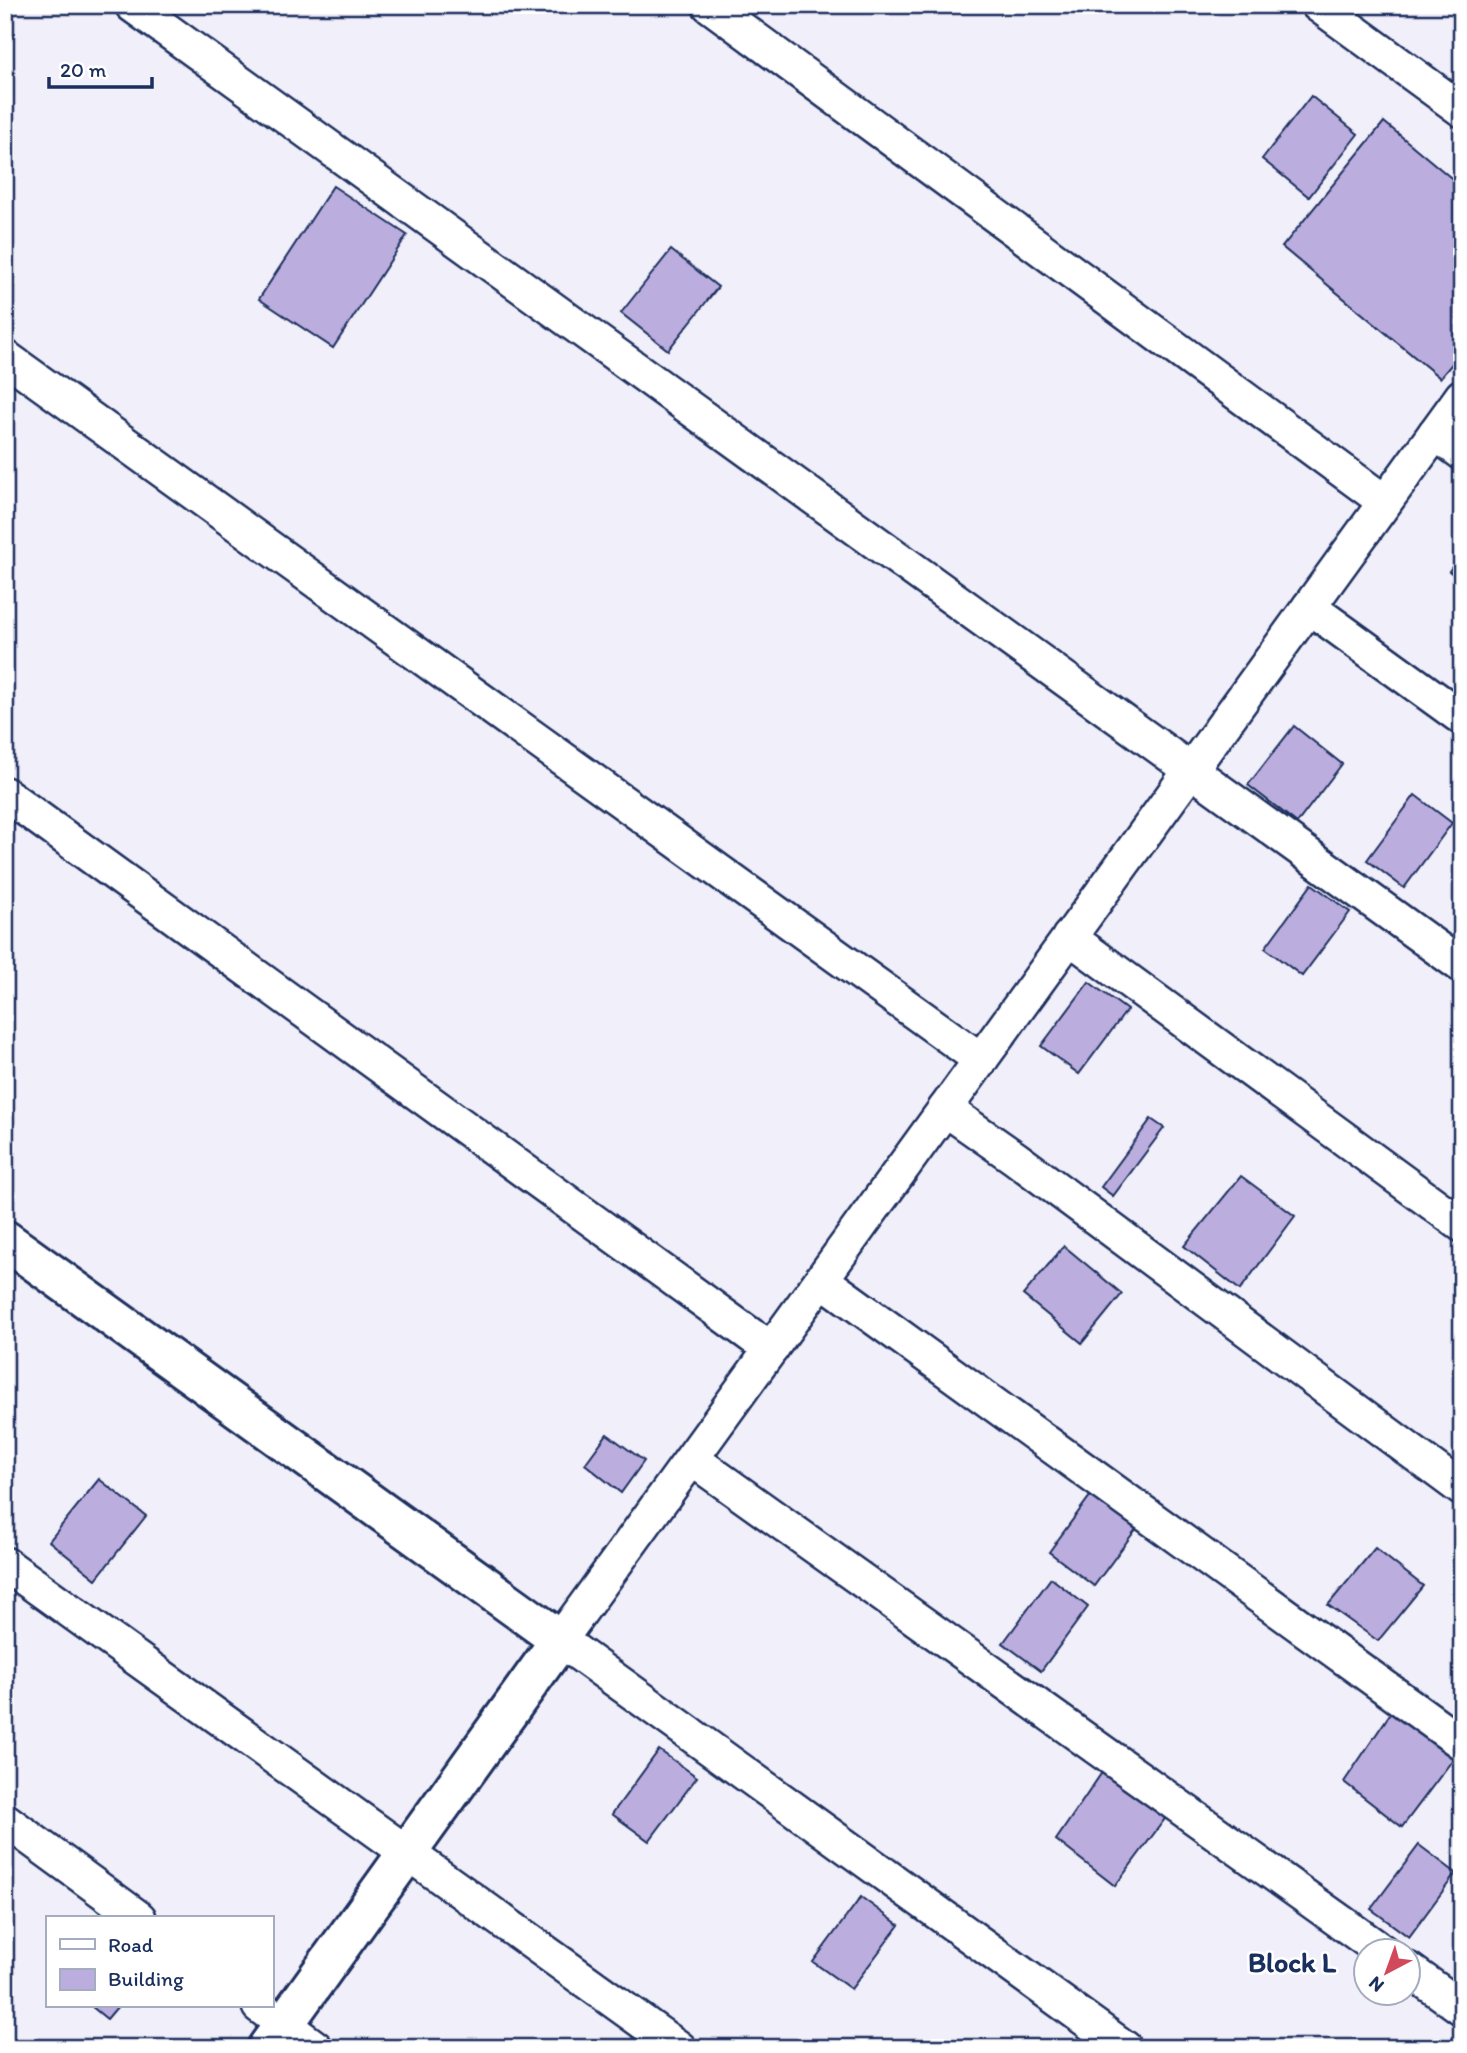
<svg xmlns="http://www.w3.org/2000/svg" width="1467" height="2053" font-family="Itim,sans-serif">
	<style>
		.building { fill: #bbaedf; stroke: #1b2f5e; stroke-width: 2 }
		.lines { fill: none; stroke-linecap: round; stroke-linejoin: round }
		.minor-casing { stroke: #1b2f5e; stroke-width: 38 }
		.tertiary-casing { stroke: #1b2f5e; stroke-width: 44 }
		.minor { stroke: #fff; stroke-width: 33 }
		.tertiary { stroke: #fff; stroke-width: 38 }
		.labels { text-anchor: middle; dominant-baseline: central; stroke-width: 5; stroke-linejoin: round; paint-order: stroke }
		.quarter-label { font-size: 28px; font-weight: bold; fill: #1b2f5e; stroke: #fff }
	</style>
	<rect width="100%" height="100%" fill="#f1eff9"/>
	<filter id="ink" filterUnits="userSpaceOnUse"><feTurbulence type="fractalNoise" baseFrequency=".0143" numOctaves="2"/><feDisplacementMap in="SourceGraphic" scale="14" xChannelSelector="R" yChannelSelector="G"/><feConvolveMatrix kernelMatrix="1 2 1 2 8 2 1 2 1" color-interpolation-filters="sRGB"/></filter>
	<g filter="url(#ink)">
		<g class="building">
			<polygon points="1311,96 1358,134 1309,197 1262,159"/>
			<polygon points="1384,122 1462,187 1462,352 1440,378 1282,247"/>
			<polygon points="333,186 407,235 333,348 259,299"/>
			<polygon points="671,250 718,287 668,350 621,313"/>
			<polygon points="1462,554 1462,581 1449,571"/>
			<polygon points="1294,726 1342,764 1297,823 1248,785"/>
			<polygon points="1415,795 1452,823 1404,888 1367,860"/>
			<polygon points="1312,884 1350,912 1302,976 1265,948"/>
			<polygon points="1089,982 1127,1010 1079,1074 1041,1046"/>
			<polygon points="1151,1119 1164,1128 1113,1196 1101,1187"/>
			<polygon points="1241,1176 1295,1216 1240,1290 1184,1246"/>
			<polygon points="1064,1246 1122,1294 1082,1343 1023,1295"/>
			<polygon points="607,1434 644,1461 621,1493 585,1464"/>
			<polygon points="99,1479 146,1516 96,1579 49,1541"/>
			<polygon points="1093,1492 1139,1525 1094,1586 1049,1552"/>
			<polygon points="1375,1548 1423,1586 1378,1641 1328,1605"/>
			<polygon points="1051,1578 1088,1607 1041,1671 1003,1643"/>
			<polygon points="1394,1708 1457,1754 1402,1827 1344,1782"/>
			<polygon points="659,1750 697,1777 649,1841 612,1814"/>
			<polygon points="1107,1765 1170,1812 1115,1886 1056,1840"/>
			<polygon points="1419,1845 1456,1873 1409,1937 1371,1909"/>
			<polygon points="861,1897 899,1925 851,1989 813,1962"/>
			<polygon points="91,2006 118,2006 107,2019"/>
		</g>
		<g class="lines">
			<g class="minor-casing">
				<g id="minor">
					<polyline points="132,5 1462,966"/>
					<polyline points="709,5 1385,502"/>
					<polyline points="1318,5 1462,110"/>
					<polyline points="5,357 981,1060"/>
					<polyline points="1435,433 1462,453"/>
					<polyline points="1309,607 1462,718"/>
					<polyline points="5,794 752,1336 772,1348"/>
					<polyline points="1069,937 1462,1225"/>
					<polyline points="945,1109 1015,1158 1462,1489"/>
					<polyline points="822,1280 1462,1743"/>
					<polyline points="692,1459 1383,1952"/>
					<polyline points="5,1564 679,2048"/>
					<polyline points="5,1820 139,1918"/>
					<polyline points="1408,1969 1462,2008"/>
					<polyline points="259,2006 316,2048"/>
					<polyline points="1125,2048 560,1640 1462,396"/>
				</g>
			</g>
			<g class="tertiary-casing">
				<polyline id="tertiary" points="5,1240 560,1640 267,2048"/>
			</g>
			<use href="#minor" class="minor"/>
			<use href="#tertiary" class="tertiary"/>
		</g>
	</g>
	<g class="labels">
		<g class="quarter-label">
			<text x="1292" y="1962">Block L</text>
		</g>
	</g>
	<rect width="1467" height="2053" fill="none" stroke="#fff" stroke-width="28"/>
	<rect x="14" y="14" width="1439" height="2025" fill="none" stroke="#1b2f5e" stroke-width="2.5" filter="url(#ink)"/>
	<rect x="46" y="1916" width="228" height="91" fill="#ffffff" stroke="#a4acbf" stroke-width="2"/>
	<rect x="60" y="1939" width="35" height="10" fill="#ffffff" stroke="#a4acbf" stroke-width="2"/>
	<text x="108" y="1952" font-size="21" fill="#1b2f5e">Road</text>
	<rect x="60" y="1969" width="35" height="21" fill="#bbaedf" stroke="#a4acbf" stroke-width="2"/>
	<text x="108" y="1986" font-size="21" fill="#1b2f5e">Building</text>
	<g transform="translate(1387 1972) rotate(221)"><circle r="33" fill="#ffffff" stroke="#a4acbf" stroke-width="2"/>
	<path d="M0-5L12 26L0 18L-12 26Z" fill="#d1495b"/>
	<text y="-10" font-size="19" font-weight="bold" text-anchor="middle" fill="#1b2f5e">N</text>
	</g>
	<path d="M49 77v10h103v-10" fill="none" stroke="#1b2f5e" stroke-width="3.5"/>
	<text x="60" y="77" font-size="21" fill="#1b2f5e" stroke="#ffffff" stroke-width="5" paint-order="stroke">20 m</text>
</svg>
